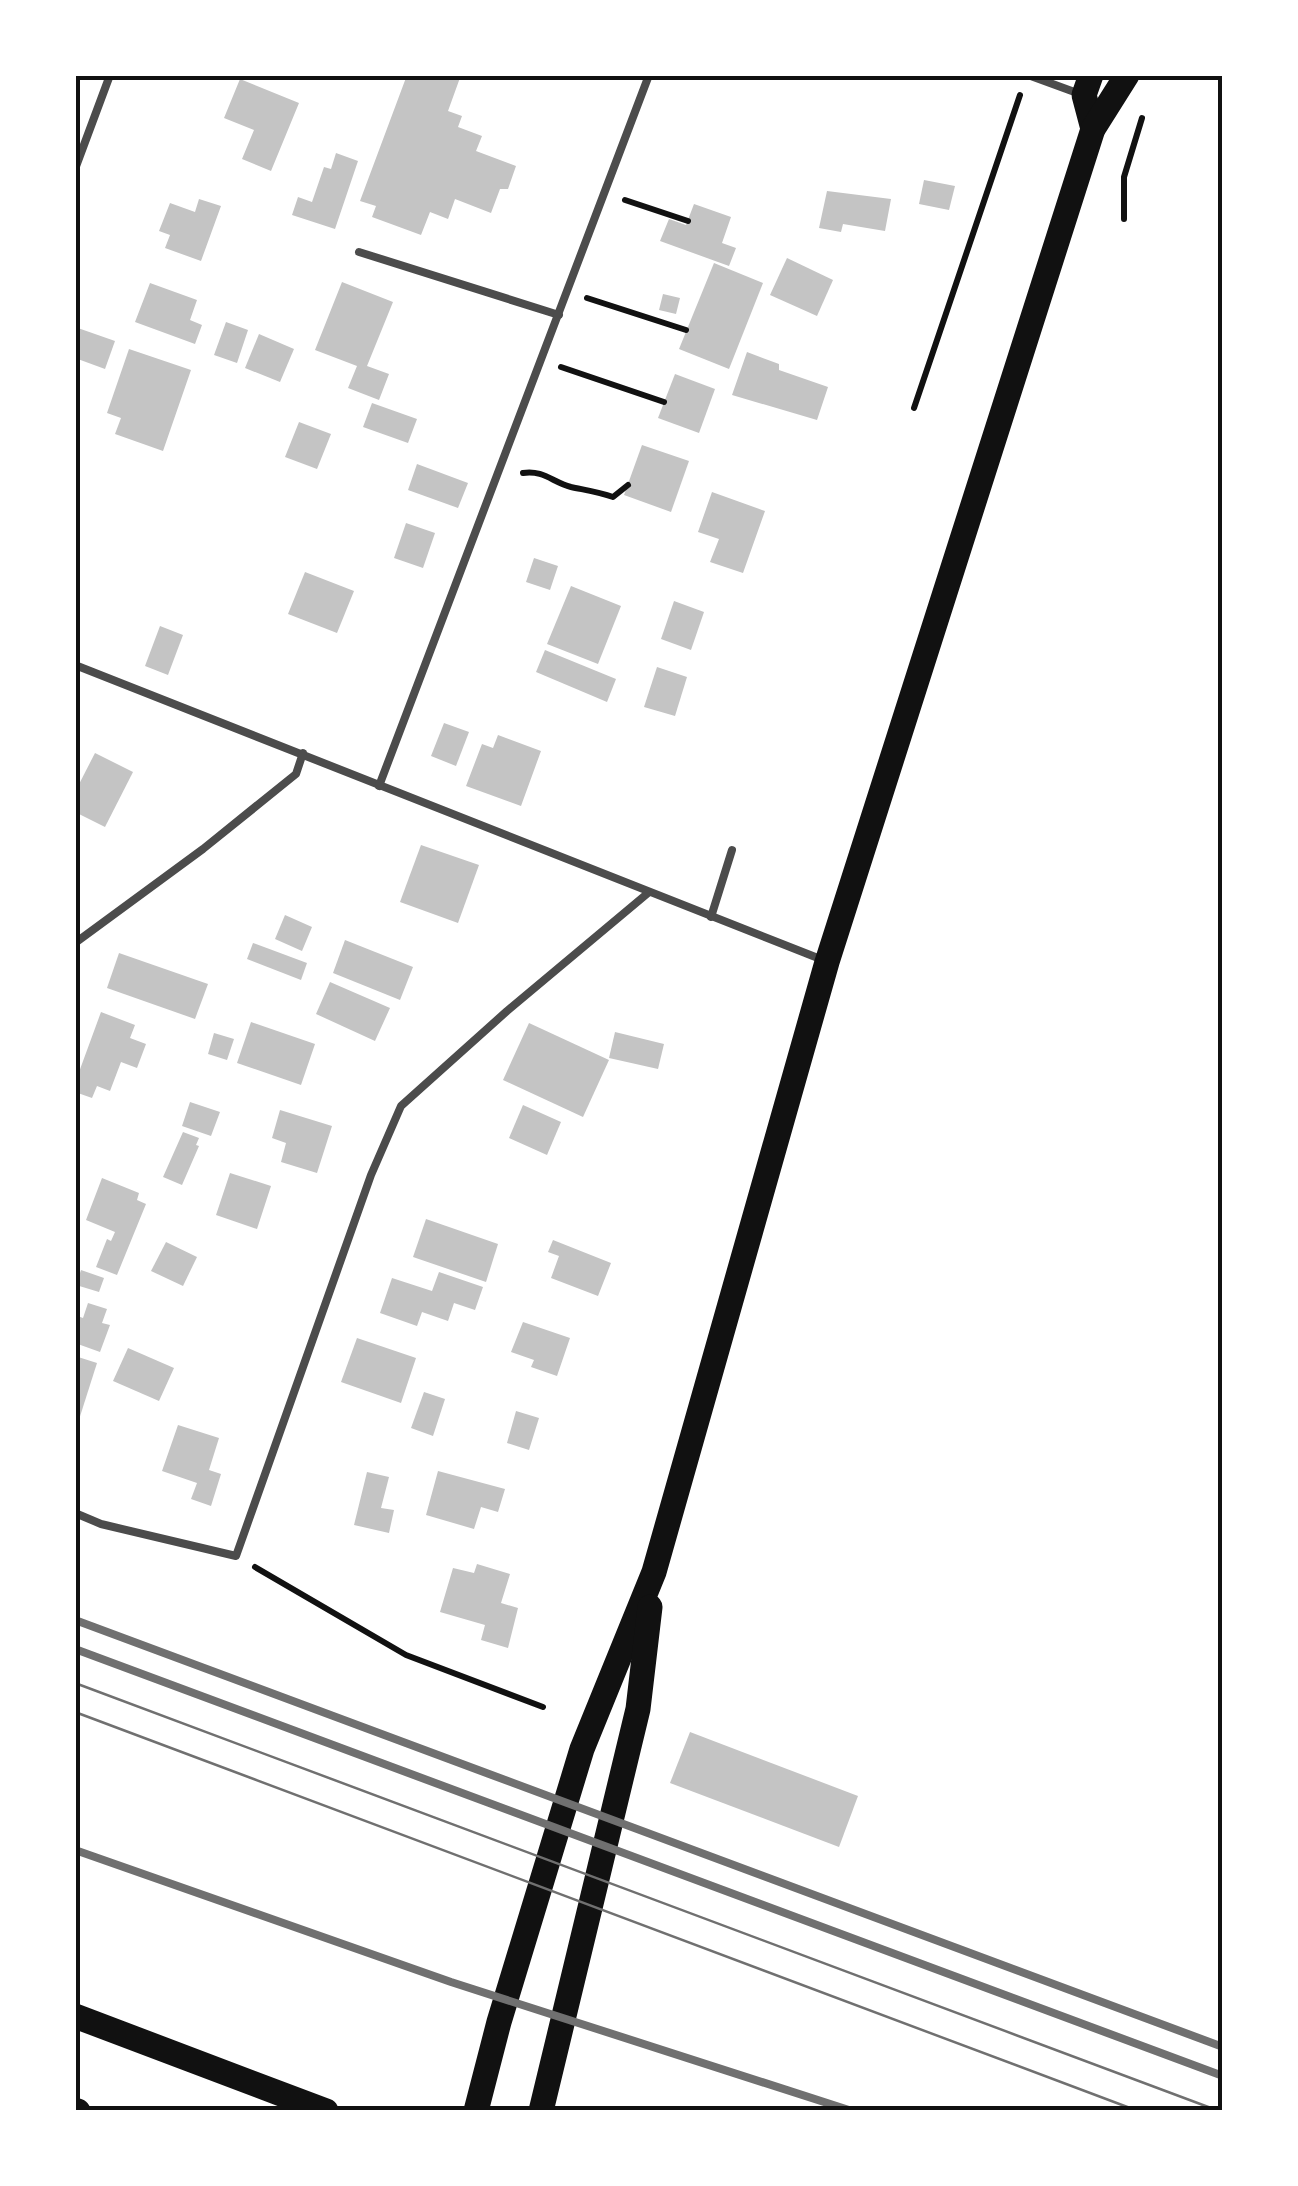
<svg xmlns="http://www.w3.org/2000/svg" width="1298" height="2186" font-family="'Source Sans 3',sans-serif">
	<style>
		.building { fill: #c4c4c4 }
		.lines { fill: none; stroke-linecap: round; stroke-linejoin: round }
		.path { stroke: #111; stroke-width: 6 }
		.service { stroke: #4c4c4c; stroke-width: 8 }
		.primary { stroke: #111; stroke-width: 25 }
		.tram { stroke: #707070; stroke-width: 2.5 }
		.rail { stroke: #707070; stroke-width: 8 }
		.neatline { fill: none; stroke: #111; stroke-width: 4 }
	</style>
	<rect width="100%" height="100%" fill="#fff"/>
	<g class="building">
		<polygon points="407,75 461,75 448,111 462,116 458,127 482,136 476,151 516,166 508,189 500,189 491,213 455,199 448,219 430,212 421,235 372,217 376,206 360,201"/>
		<polygon points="240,79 299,103 271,171 242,159 254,130 224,118"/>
		<polygon points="336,153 358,161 335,229 292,215 298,197 312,202 324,167 331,169"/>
		<polygon points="924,180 955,186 949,210 919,204"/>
		<polygon points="827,191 891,199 885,231 843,224 841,232 819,228"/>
		<polygon points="199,199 221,206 201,261 165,248 170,235 159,231 170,203 195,212"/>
		<polygon points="694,204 731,217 722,243 736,248 729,266 660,241 669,219 686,225"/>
		<polygon points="787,258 833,280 817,316 770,295"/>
		<polygon points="714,263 763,283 729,369 679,349"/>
		<polygon points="342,282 393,302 367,366 389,374 379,400 348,388 357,366 315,350"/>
		<polygon points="150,283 197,300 190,320 202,325 195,344 135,322"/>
		<polygon points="663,294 680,298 676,314 659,310"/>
		<polygon points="226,322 248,330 237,363 214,355"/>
		<polygon points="75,327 115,341 105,369 75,358"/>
		<polygon points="259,334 294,349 280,382 245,368"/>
		<polygon points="129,349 191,370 163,451 115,434 121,418 107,413"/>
		<polygon points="747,352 779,364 779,370 828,387 817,420 732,395"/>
		<polygon points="675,374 715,389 699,433 658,418"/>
		<polygon points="372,403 417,419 408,443 363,427"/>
		<polygon points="299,422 331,434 317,469 285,457"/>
		<polygon points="642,445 689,461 671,512 624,495"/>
		<polygon points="417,464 468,483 458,508 408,490"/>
		<polygon points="712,492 765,511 743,573 710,562 719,539 698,532"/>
		<polygon points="406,523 435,533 423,568 394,558"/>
		<polygon points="534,558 558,566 550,590 526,582"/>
		<polygon points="305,572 354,591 337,633 288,614"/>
		<polygon points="571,586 621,606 598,664 547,644"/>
		<polygon points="674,601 704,612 691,650 661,639"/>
		<polygon points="160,626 183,635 168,675 145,666"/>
		<polygon points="545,650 616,679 607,702 536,672"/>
		<polygon points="657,667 687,677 675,716 644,707"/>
		<polygon points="444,723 469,732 456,766 431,756"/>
		<polygon points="498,735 541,751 521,806 466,786 482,744 493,748"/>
		<polygon points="95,753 133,772 105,827 75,812 75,792"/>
		<polygon points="421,845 479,865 458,923 400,902"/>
		<polygon points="285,915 312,927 302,951 275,939"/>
		<polygon points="345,940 413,967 400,1000 333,973"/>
		<polygon points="253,943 307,963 301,980 247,959"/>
		<polygon points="119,953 208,984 195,1019 107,988"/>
		<polygon points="330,982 390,1008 375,1041 316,1014"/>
		<polygon points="101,1012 135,1025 130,1038 146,1044 137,1068 121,1062 110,1091 97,1086 92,1098 75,1092 75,1083"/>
		<polygon points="251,1022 315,1044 301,1085 237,1063"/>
		<polygon points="529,1023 609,1060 583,1117 503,1080"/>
		<polygon points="615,1032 664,1044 658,1069 609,1058"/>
		<polygon points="214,1033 234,1039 227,1060 208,1054"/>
		<polygon points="190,1102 220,1112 211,1136 182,1126"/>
		<polygon points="523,1105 561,1122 547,1155 509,1138"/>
		<polygon points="280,1110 332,1126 317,1173 281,1162 286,1143 272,1138"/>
		<polygon points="183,1132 199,1138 196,1145 199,1146 182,1185 163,1177"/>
		<polygon points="230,1173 271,1186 257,1229 216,1215"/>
		<polygon points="102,1178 139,1193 137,1200 146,1204 117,1275 96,1267 107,1239 111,1241 115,1232 86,1220"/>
		<polygon points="426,1219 498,1244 486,1282 413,1257"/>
		<polygon points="553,1240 611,1263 598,1296 551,1278 559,1256 548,1252"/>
		<polygon points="166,1242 197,1257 183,1286 151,1271"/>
		<polygon points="81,1270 104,1278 99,1292 76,1285"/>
		<polygon points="439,1272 483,1287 475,1310 454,1303 448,1321 422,1312 417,1326 380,1313 392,1278 432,1291"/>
		<polygon points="88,1303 107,1309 102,1323 110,1325 100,1352 75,1343 75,1315 83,1318"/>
		<polygon points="523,1322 570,1338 557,1376 531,1367 534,1360 511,1352"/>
		<polygon points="357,1338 416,1358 401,1403 341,1382"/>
		<polygon points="128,1348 174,1368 159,1401 113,1381"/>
		<polygon points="75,1356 97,1363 76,1429 75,1429"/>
		<polygon points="424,1392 445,1399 433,1436 411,1428"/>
		<polygon points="516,1411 539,1418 529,1450 507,1443"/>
		<polygon points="178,1425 219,1438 209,1470 221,1474 211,1506 191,1499 197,1483 162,1471"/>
		<polygon points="438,1471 505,1489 498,1512 481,1507 474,1529 426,1515"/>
		<polygon points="367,1472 389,1477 381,1508 394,1510 389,1533 354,1525"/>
		<polygon points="477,1564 510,1574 501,1603 518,1608 508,1648 481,1640 485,1625 440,1612 453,1568 474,1573"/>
		<polygon points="690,1732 858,1796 839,1847 670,1783"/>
	</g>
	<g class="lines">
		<g class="path">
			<polyline points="625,200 688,221"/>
			<polyline points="1124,219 1124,177 1142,118"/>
			<polyline points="587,298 686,330"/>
			<polyline points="561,367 664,402"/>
			<polyline points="914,408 1020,95"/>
			<path d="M 523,473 C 544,470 552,482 571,487 C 585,490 599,492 613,497 L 628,485"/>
			<polyline points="255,1567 406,1655 543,1707"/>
		</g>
		<g class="service">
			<polyline points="1028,75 1080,94"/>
			<polyline points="75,169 110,75"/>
			<polyline points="359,252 559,315"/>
			<polyline points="75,665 823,960"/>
			<polyline points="379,786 649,75"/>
			<polyline points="711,917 732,850"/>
			<polyline points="75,943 203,849 296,774 303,753"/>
			<polyline points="75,1513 101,1524 236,1556 371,1175 401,1106 507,1011 648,893"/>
		</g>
		<g class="primary">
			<polyline points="1091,75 1084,95 1093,129"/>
			<polyline points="75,2016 326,2111"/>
			<polyline points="75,2110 78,2111"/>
			<polyline points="476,2111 499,2022 582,1749 654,1572 827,962 1093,129 1127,75"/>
			<polyline points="541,2111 638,1709 650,1607"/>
		</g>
		<g class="tram">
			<polyline points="75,1683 1219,2111"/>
			<polyline points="75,1712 1138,2111"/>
		</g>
		<g class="rail">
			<polyline points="75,1620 1223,2047"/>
			<polyline points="75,1649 1223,2076"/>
			<polyline points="75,1850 451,1982 852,2111"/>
		</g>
	</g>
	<rect width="1298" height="2186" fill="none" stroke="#ffffff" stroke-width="155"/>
	<rect x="78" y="78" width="1142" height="2030" class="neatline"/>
</svg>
